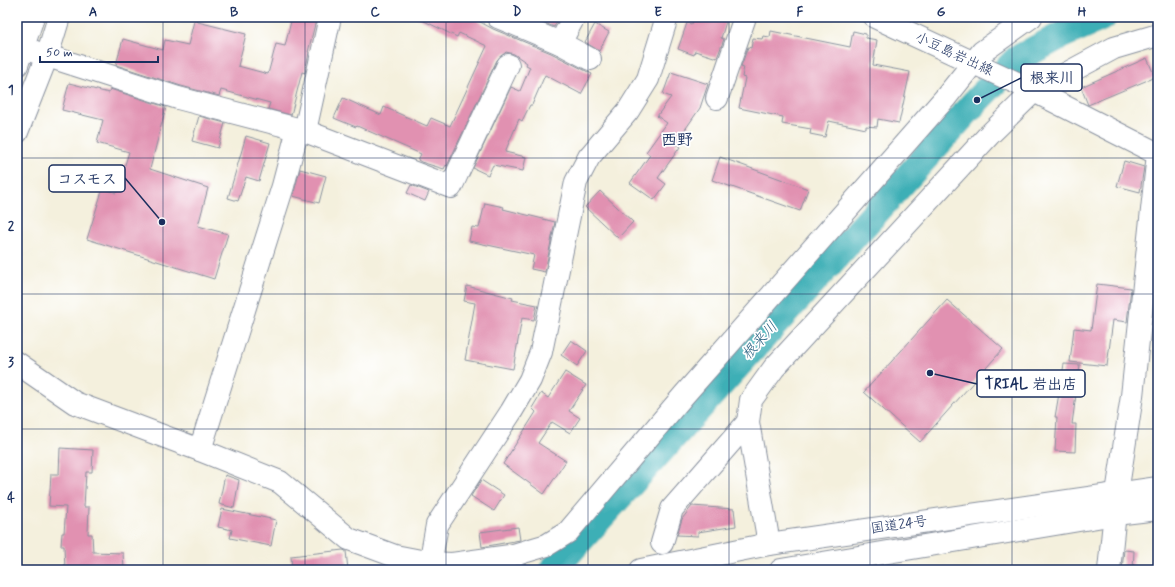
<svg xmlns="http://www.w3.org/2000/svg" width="1175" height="587" font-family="Mynerve,'Klee One',sans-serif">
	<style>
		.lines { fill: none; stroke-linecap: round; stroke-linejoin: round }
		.river { stroke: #3eafb6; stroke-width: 28 }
		.building { fill: #e191b1 }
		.minor-casing { stroke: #88909e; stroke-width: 24 }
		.major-casing { stroke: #88909e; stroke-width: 24 }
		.highway-casing { stroke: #88909e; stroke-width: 24 }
		.minor { stroke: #fff; stroke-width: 22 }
		.major { stroke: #fff; stroke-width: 22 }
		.highway { stroke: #fff; stroke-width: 22 }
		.grid { fill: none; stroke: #1b2f5e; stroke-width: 1; stroke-opacity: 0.55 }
		.labels { text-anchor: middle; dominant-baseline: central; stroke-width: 3.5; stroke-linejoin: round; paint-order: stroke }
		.street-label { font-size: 14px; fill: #1b2f5e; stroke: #fff }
		.water-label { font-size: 15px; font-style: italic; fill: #296281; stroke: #fff }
		.quarter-label { font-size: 16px; font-weight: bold; fill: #1b2f5e; stroke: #fff }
		.leader { fill: none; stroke: #1b2f5e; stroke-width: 1.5 }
		.callout-dot { fill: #1b2f5e; stroke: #fff; stroke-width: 1.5 }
		.callout { fill: #fff; stroke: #1b2f5e; stroke-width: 1.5 }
		.callout-label { font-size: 15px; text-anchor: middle; font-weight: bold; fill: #1b2f5e }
		.neatline { fill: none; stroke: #1b2f5e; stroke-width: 1.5 }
		.grid-label { font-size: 13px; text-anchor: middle; font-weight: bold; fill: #1b2f5e }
	</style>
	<rect width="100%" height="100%" fill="#fff"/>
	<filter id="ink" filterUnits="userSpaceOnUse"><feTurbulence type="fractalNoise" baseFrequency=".025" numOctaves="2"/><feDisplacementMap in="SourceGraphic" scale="8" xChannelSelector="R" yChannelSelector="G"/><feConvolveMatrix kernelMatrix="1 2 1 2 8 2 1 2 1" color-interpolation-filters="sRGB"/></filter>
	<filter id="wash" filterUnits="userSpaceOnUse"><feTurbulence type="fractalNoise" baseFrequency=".012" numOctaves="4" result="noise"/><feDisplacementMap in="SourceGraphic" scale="16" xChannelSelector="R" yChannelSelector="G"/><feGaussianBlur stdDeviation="0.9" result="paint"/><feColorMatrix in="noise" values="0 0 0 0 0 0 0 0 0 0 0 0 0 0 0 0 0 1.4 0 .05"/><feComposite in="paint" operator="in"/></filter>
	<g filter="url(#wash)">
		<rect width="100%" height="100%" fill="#f4f0dd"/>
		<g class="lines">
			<polyline class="river" points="553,570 977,100 1017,59 1062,35 1103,17"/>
		</g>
		<g id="blocks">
			<g class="building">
				<polygon points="292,17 304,17 316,20 308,52 309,52 305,73 302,72 291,115 268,109 270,103 221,90 219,96 181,86 116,65 123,39 163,50 165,40 188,45 194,21 246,34 238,66 268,74 276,44 285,46"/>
				<polygon points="416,17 471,17 493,29 551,53 592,74 581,94 545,75 532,105 530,105 522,121 519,119 505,152 526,157 523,171 493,165 488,175 473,168 511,87 520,91 530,67 526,65 527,63 514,54 506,52 497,60 447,166 446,165 444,169 421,162 418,160 421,154 357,126 356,127 334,118 343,98 381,115 384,107 427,126 431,118 450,126 487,46 459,33 457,37"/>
				<polygon points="537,17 559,17 554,27 536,19"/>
				<polygon points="694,17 724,17 723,21 726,22 721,38 724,39 717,58 695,51 694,55 678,49 687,23 692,24"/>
				<polygon points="595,24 609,32 599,51 585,42"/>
				<polygon points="771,31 850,47 853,31 866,34 866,38 877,40 873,65 910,72 899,123 878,119 877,127 866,126 866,129 829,121 825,137 810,134 811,129 782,124 783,117 739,108 745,78 742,77 744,67 741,66 748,47 751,48 753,38 762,39 763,36 770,37"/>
				<polygon points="1147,58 1155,77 1088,105 1081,87"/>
				<polygon points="671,72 708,84 700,108 675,144 680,147 658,178 666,184 654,200 630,183 650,155 646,152 667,123 657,116 671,97 663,94"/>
				<polygon points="69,83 109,93 110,89 166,107 150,169 208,188 198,226 228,234 214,279 87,239 103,188 116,193 129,152 97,143 103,120 62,110"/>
				<polygon points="199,116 225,123 218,148 192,141"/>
				<polygon points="246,136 270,143 259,181 246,177 238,201 228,198"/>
				<polygon points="720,157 808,189 800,211 712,180"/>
				<polygon points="1124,161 1144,167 1140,192 1117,186"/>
				<polygon points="300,169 326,176 319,203 293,196"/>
				<polygon points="411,185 429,192 425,201 407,193"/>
				<polygon points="600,191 633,222 618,238 585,207"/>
				<polygon points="485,203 504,207 503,209 555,222 545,272 531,269 534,255 469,241 472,227 479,228"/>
				<polygon points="1097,284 1131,288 1127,322 1113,320 1107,366 1070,362 1074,328 1091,330"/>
				<polygon points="467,286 513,298 512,300 537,305 534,320 522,318 513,369 465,360 475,303 464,301"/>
				<polygon points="947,300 1003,349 920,442 864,392"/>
				<polygon points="571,340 587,351 577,366 561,355"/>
				<polygon points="1064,364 1080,365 1072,424 1076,424 1075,452 1055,451 1057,417 1055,417"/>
				<polygon points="565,372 586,385 569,411 580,418 570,433 552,422 538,443 566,461 544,494 503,464 536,412 532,408 541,393 548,398"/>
				<polygon points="60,448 93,450 92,472 86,472 84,507 89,507 88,534 92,534 93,552 123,553 124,570 65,570 64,546 61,546 62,533 64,533 66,507 49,506 51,474 59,474"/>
				<polygon points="225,475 239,480 234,508 219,504"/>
				<polygon points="481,480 504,495 494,511 471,496"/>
				<polygon points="692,506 734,509 736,526 698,532 698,536 677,535 682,519"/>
				<polygon points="222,509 276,520 271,546 230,538 232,530 218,527"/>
				<polygon points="518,527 520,540 482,547 480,532"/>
				<polygon points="343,550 346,551 348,570 292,570 291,556"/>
				<polygon points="1124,550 1134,551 1133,570 1122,570"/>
			</g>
		</g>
	</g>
	<g filter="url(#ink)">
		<use href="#blocks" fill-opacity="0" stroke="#88909e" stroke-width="1"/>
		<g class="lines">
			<g class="minor-casing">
				<g id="minor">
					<polyline points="498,17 560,43"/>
					<polyline points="574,17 560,43 590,59"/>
					<polyline points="23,48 178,98 305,131 330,17"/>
					<polyline points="717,98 745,17"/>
					<polyline points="305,131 451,187 508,65"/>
					<polyline points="17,363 75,403 200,450 283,186 298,129"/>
					<polyline points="200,450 280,482 349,539 395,556 431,563 452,564 510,556 547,545 568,532 684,395 946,97 982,52 1031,17"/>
					<polyline points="662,543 672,509 748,422"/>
					<polyline points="769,544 748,422 751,400 774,368 989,135 1034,91"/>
					<polyline points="429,570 437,525 511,412 530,380 541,352 576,182 589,157 628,111 648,79 667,17"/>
					<polyline points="1109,570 1117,493 1132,396 1158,154"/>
				</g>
			</g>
			<g class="major-casing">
				<g id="major">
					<polyline points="875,17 1034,91 1158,154"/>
					<polyline points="17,65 33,17"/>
					<polyline points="1034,91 1114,48 1158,35"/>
					<polyline points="17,132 47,56 59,17"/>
				</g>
			</g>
			<g class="highway-casing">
				<g id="highway">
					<polyline points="641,570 769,544 1158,488"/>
					<polyline points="781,570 1115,514 1158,509"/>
				</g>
			</g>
			<use href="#minor" class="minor"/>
			<use href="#major" class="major"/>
			<use href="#highway" class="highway"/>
		</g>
	</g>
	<path class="grid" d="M 163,17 L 163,570M 305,17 L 305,570M 446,17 L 446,570M 588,17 L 588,570M 729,17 L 729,570M 870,17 L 870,570M 1012,17 L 1012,570M 17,158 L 1158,158M 17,294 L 1158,294M 17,429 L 1158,429"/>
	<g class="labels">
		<g class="street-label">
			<text transform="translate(954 54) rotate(25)">小豆島岩出線</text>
			<text transform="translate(899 525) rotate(-8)">国道24号</text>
		</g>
		<g class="water-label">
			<text transform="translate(760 341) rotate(-48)">根来川</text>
		</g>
		<g class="quarter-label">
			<text x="677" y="140">西野</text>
		</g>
	</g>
	<path class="leader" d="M977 100L1021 78M162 222L125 178M930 373L977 384"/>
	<g class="callout-dot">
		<circle cx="977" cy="100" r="4"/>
		<circle cx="162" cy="222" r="4"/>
		<circle cx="930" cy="373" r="4"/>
	</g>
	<g class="callout">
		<rect x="1021" y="64" width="61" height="27" rx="4"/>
		<rect x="49" y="165" width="76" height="27" rx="4"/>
		<rect x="977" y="370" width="108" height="27" rx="4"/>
	</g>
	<g class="callout-label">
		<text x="1052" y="83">根来川</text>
		<text x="87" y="184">コスモス</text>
		<text x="1031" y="389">TRIAL 岩出店</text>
	</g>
	<rect width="1175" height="587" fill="none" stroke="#fff" stroke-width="44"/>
	<path d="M40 56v6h118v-6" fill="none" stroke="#1b2f5e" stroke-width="2"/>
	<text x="46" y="56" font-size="12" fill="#1b2f5e" stroke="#ffffff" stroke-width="3" paint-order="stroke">50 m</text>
	<rect x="22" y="22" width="1131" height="543" class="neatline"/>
	<g class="grid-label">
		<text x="93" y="16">A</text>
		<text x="234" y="16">B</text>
		<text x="375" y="16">C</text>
		<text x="517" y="16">D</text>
		<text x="658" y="16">E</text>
		<text x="800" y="16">F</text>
		<text x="941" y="16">G</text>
		<text x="1082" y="16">H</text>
		<text x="11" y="94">1</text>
		<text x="11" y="230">2</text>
		<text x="11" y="366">3</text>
		<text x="11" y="502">4</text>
	</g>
</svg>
